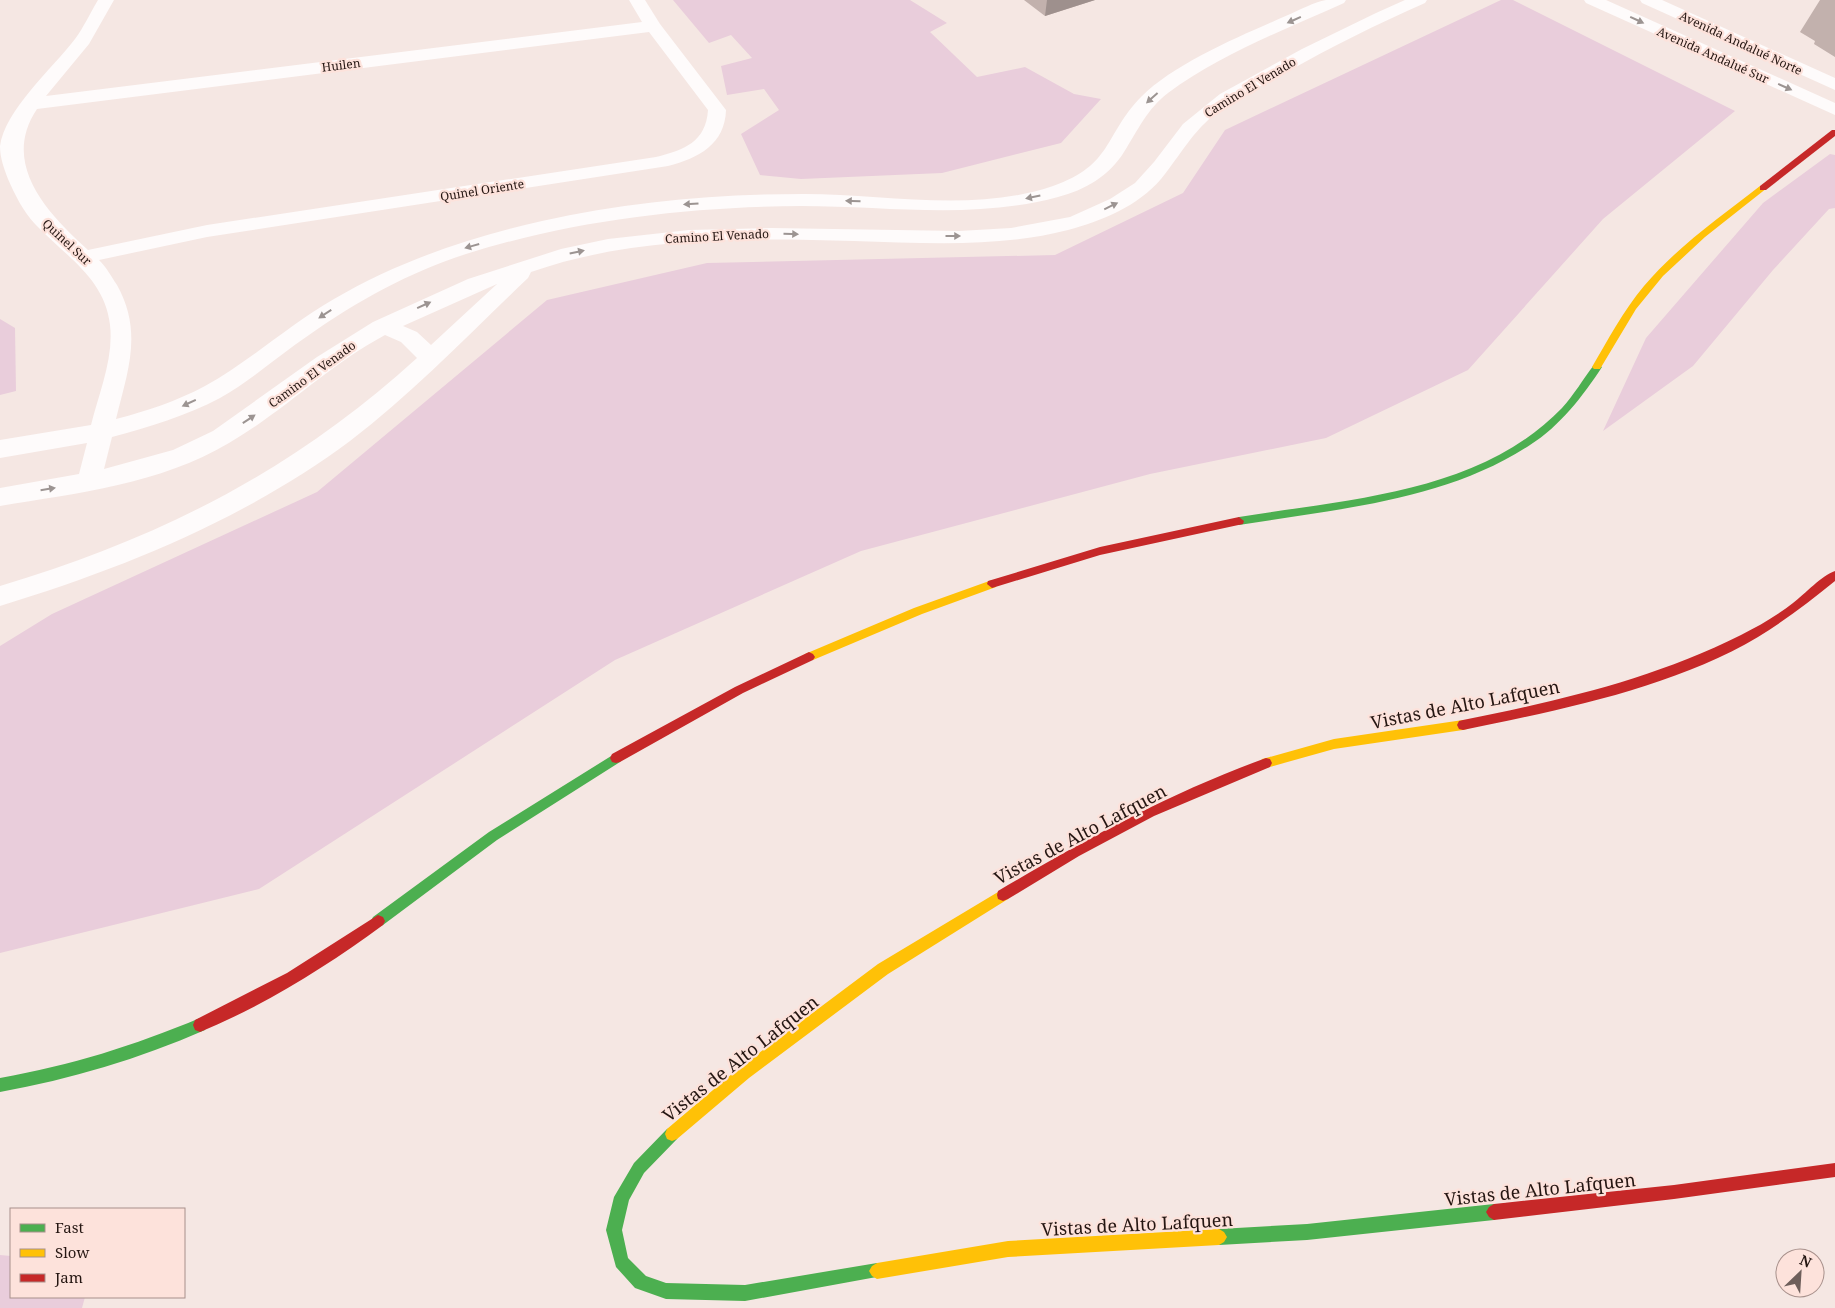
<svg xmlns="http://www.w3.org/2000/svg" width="1835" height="1308" font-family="'Noto Serif',serif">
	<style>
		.green { fill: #e9cddb }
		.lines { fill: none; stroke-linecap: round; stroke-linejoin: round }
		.street { fill: #fefbfb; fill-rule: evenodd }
		.fast { fill: #4caf50; fill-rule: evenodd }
		.slow { fill: #ffc107; fill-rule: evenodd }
		.jam { fill: #c62828; fill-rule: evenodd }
		.wall { fill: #c2b1ad }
		.shaded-wall { fill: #9e908d }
		.oneway { fill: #9c9492 }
		.labels { text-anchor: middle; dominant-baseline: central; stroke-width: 4.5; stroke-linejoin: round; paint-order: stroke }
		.far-street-label { font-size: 12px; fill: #251612; stroke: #fde2db }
		.near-street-label { font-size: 18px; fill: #251612; stroke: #fde2db }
	</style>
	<rect width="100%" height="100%" fill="#f5e7e3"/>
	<g class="green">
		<polygon points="673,0 910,0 947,23 930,32 977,77 1025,67 1074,94 1101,99 1061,143 942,173 801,179 760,175 741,134 779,110 764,89 727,95 721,66 752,58 731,35 709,43"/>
		<polygon points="1501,0 1513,0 1735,111 1603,219 1468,370 1326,438 1150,474 861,551 615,660 259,889 0,953 0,646 52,614 317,492 547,300 707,263 1055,255 1183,193 1225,130"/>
		<polygon points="1830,154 1835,155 1835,208 1829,209 1773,270 1693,366 1603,431 1646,338 1763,203"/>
		<polygon points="0,319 15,328 16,391 0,395"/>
		<polygon points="0,1255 11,1256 11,1297 85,1297 82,1308 0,1308"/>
	</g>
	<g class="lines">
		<g class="street">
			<path d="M 98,0 L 114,0 L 89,44 L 46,96 L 642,22 L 629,0 L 645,0 L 660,24 L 726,110 C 725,144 699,158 668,166 L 207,237 L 99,260 C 107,268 111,276 117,285 C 143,332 128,370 116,419 C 147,411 177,401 205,386 C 250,361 289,325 334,299 C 399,261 468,238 542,221 C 628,202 716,194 804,194 C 885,194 974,213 1053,186 C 1113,165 1104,135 1141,97 C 1176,62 1243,35 1288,15 C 1300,10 1314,2 1326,0 C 1332,0 1340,0 1346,0 L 1344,3 C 1284,30 1221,54 1168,93 C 1147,109 1138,130 1124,152 C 1109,176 1085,190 1058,197 C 973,220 888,206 801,206 C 688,207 574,220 466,254 C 410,272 357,301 309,335 C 279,355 252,380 220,398 C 186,416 149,427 112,437 L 104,469 L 173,450 L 213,431 L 317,357 L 373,322 L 468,279 L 561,249 L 608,239 L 689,230 L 771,228 L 959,231 L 1011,228 L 1070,217 L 1110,199 L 1135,183 L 1154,162 L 1183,124 L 1220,94 L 1302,49 L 1376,13 L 1405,0 L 1427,0 L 1425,3 C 1377,24 1331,47 1285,73 C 1262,85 1239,97 1218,112 C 1193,130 1180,156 1161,179 C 1138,206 1102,221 1068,230 C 998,248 926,243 854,241 C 747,238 634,236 531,272 L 528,278 C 470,333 414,392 350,441 C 245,519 124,568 0,606 L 0,586 C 160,538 293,471 417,358 L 401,342 L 385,335 C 329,365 284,411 229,443 C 160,484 78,493 0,506 L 0,488 L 79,474 L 87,443 L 0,458 L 0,440 L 91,425 C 99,393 114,358 110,325 C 105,278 65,256 35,224 C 23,211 15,195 8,179 C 4,168 0,158 0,146 C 5,110 52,69 75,39 C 84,27 90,13 98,0 ZM 649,32 L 708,110 C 706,142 684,150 656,157 L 207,225 L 88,250 C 48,214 0,164 37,109 ZM 497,284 L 431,345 L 417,332 L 403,326 Z"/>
			<polygon points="1584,0 1606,0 1835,103 1835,115 1586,3"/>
			<polygon points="1640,0 1662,0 1835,78 1835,90 1642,3"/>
		</g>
		<g class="fast">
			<path d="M 1597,364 L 1602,367 C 1583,396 1560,426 1530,445 C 1445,501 1337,509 1239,525 L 1234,521 L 1239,517 C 1349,499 1480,493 1562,408 C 1574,395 1583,379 1594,365 Z"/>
			<polygon points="616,753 620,754 622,758 620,762 497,840 383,925 378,927 373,925 371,921 373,917 489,832"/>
			<path d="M 200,1018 L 205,1020 L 207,1025 L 205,1030 C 139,1059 71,1079 0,1092 L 0,1078 C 72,1065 133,1046 200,1018 Z"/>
			<polygon points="672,1127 677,1129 679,1134 677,1139 644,1173 629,1200 622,1230 628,1258 646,1276 666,1283 745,1285 877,1263 882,1266 885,1271 882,1276 745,1301 666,1299 635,1288 616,1267 606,1230 614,1197 634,1163 667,1129"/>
			<polygon points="1494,1204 1499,1207 1502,1212 1499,1217 1494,1220 1307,1240 1219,1245 1214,1242 1211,1237 1214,1232 1219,1229 1307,1224"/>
		</g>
		<g class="slow">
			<path d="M 1760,186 L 1767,188 L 1705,237 L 1663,276 L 1636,309 L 1600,369 L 1594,369 L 1592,367 C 1608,340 1623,311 1644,286 C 1677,247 1720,217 1760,186 Z"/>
			<polygon points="992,580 996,581 997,584 996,587 922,614 813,660 805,660 803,657 805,654 914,608"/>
			<polygon points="1463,720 1467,721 1469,725 1467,729 1463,730 1334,749 1266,768 1262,767 1260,763 1262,759 1266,758 1334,739"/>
			<polygon points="1003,889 1008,891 1009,895 1008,899 888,974 749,1078 677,1139 672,1141 667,1139 665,1134 667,1129 739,1068 878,964"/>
			<polygon points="1219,1229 1224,1232 1227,1237 1224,1242 1219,1245 1008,1257 877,1279 872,1276 869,1271 872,1266 877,1263 1008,1241"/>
		</g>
		<g class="jam">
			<polygon points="1832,130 1835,130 1835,136 1766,190 1760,190 1760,186"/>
			<polygon points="1239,517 1244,521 1243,524 1100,555 992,588 987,584 988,581 1100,547"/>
			<path d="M 1835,571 L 1835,581 C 1810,601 1786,620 1758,637 C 1672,688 1560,710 1463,730 L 1459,729 L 1457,725 L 1459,721 L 1463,720 C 1562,700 1650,680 1741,635 C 1759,626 1778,615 1793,603 C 1805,594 1822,575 1835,571 Z"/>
			<polygon points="809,652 813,654 815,657 813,660 743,693 620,762 616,763 612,762 610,758 612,754 735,687"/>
			<path d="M 1266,758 L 1270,759 L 1272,763 L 1270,767 L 1154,816 L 1079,856 L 1008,899 L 1003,901 L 998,899 L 997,895 L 998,891 C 1084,840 1172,792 1266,758 Z"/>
			<path d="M 378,915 L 383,917 L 385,921 L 383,925 C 326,967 265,1005 200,1032 L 195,1030 L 193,1025 L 195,1020 L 287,973 Z"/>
			<polygon points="1835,1163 1835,1177 1674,1199 1494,1220 1489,1217 1486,1212 1489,1207 1494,1204 1674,1185"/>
		</g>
	</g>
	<g class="wall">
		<polygon points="1024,0 1095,0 1045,16"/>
		<polygon points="1820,0 1835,0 1835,57 1814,44 1815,41 1800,32"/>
	</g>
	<polygon class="shaded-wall" points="1047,0 1095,0 1045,16"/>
	<defs><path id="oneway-solid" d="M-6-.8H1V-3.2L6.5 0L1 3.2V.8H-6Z" transform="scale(1.25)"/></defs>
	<g class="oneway">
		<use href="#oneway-solid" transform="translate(1294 20) rotate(156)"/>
		<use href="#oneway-solid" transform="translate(1637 20) rotate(25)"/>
		<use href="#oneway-solid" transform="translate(1785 87) rotate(24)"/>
		<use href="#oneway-solid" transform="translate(1152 98) rotate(138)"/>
		<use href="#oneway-solid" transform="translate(1033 197) rotate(168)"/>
		<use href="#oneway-solid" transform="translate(853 201) rotate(-178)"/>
		<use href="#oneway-solid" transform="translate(691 204) rotate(176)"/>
		<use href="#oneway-solid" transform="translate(1111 206) rotate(-26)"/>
		<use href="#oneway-solid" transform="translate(791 234) rotate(2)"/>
		<use href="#oneway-solid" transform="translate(953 236)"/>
		<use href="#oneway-solid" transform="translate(472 246) rotate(164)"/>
		<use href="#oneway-solid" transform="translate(577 252) rotate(-12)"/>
		<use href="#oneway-solid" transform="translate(424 305) rotate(-24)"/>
		<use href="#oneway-solid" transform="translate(325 314) rotate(147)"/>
		<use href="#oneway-solid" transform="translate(189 403) rotate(155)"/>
		<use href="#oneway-solid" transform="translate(249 419) rotate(-34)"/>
		<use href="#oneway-solid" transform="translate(48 489) rotate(-9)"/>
	</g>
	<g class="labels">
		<g class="far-street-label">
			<text transform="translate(1741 43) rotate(25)">Avenida Andalué Norte</text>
			<text transform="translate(1713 55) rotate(24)">Avenida Andalué Sur</text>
			<text transform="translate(341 65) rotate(-7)">Huilen</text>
			<text transform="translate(1250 87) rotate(-31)">Camino El Venado</text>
			<text transform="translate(482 190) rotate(-9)">Quinel Oriente</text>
			<text transform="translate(717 236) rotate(-3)">Camino El Venado</text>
			<text transform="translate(67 242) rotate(43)">Quinel Sur</text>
			<text transform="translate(312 374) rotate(-36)">Camino El Venado</text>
		</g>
		<g class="near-street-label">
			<text transform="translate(1465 704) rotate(-11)">Vistas de Alto Lafquen</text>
			<text transform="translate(1080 834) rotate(-28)">Vistas de Alto Lafquen</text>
			<text transform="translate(740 1058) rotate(-38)">Vistas de Alto Lafquen</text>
			<text transform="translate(1540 1189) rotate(-6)">Vistas de Alto Lafquen</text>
			<text transform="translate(1137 1224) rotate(-3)">Vistas de Alto Lafquen</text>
		</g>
	</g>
	<rect x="10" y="1208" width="175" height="90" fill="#fde2db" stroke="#a7908b"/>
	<rect x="20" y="1224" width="25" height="8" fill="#4caf50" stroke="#a7908b"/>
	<text x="55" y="1233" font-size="15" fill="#251612">Fast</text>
	<rect x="20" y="1249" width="25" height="8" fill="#ffc107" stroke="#a7908b"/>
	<text x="55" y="1258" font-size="15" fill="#251612">Slow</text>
	<rect x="20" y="1274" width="25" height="8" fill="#c62828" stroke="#a7908b"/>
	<text x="55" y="1283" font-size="15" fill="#251612">Jam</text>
	<g transform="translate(1800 1273) rotate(25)"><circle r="24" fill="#fde2db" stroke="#a7908b"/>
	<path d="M0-4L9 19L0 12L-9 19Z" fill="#6e5f5b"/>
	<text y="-8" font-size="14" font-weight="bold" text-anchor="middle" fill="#251612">N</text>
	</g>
</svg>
